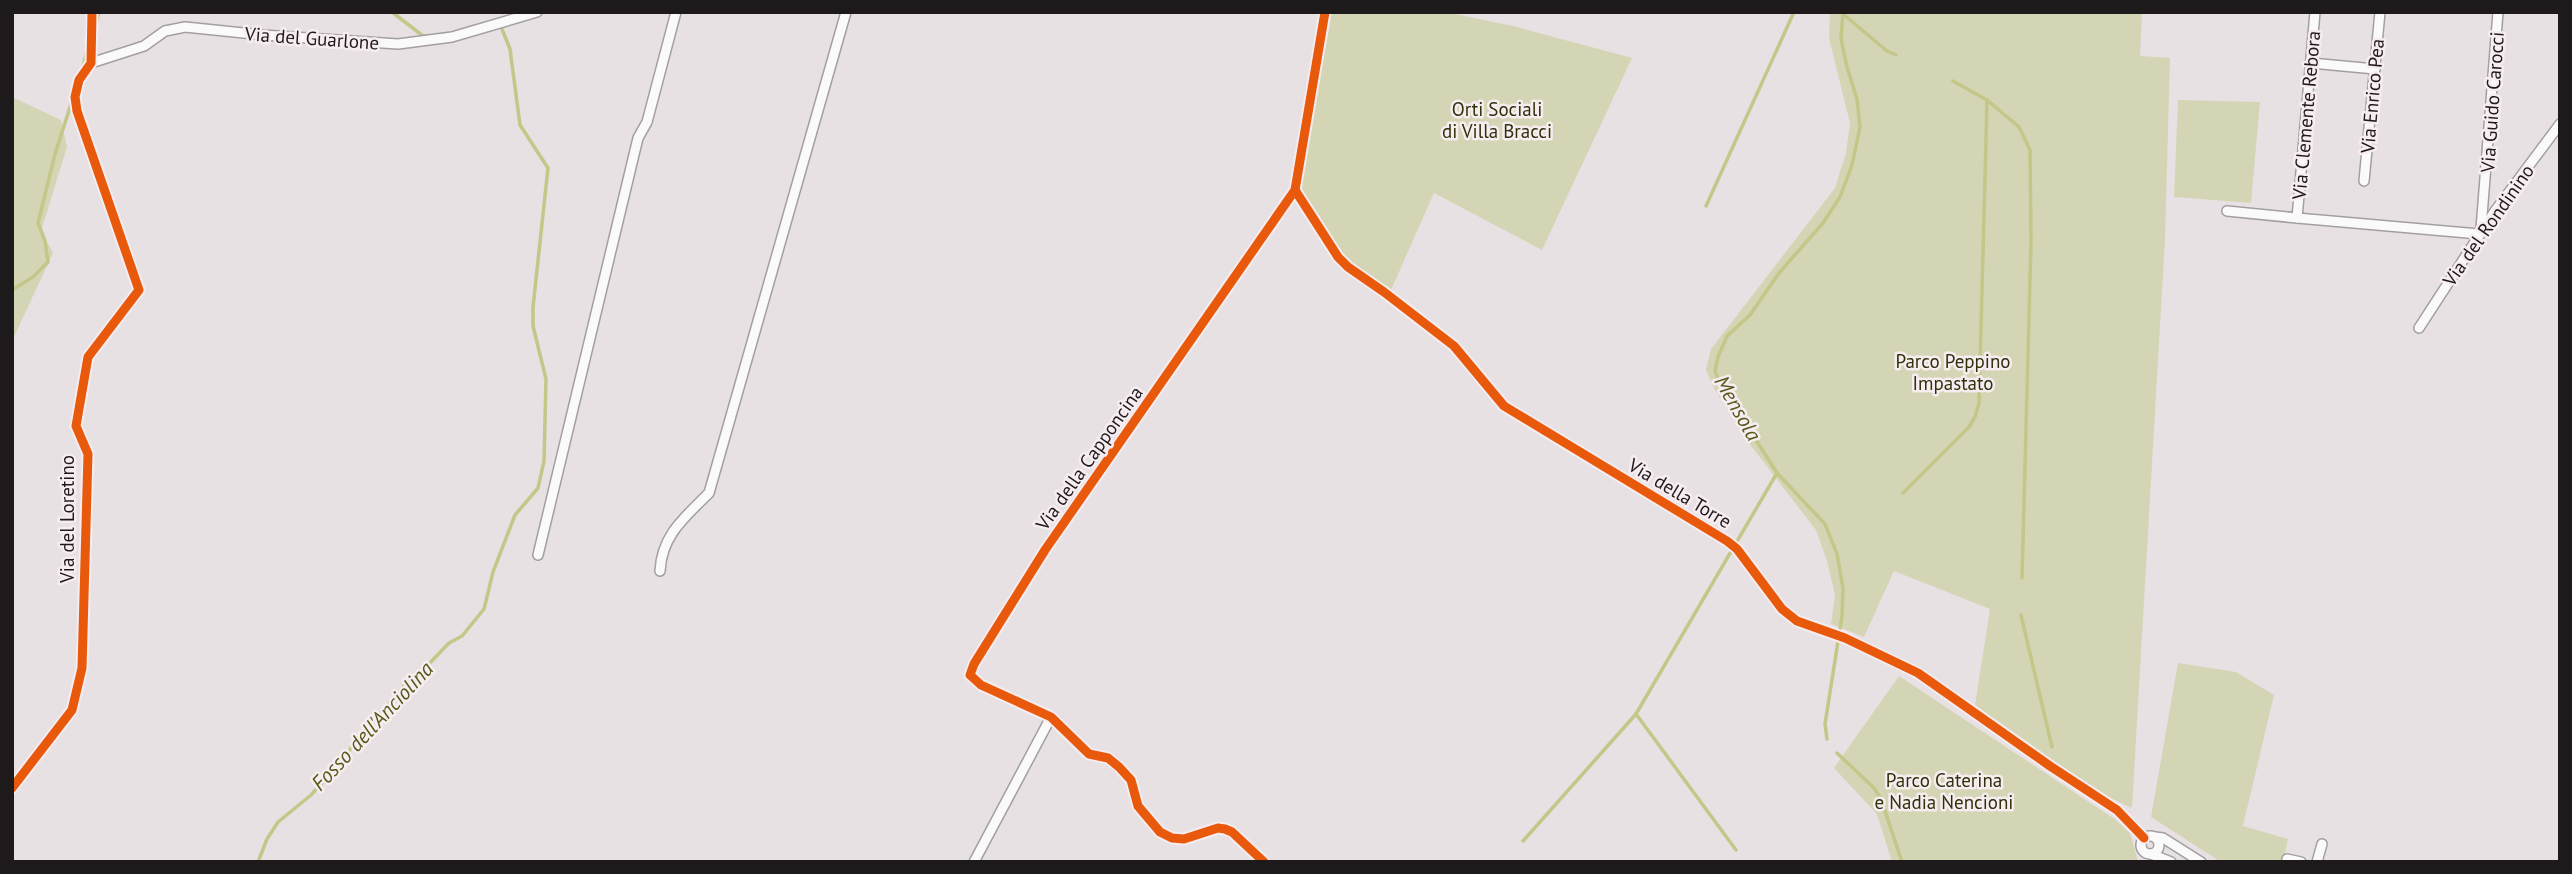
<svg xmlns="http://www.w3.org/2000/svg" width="2572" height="874" font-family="'PT Sans',sans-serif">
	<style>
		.green { fill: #d4d5b5 }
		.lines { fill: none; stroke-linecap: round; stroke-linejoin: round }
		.stream { stroke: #c3c788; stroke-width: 3.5 }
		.street-casing { stroke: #a39fa1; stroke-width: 12 }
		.street { stroke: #fbfafb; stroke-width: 9 }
		.cycleway-casing { stroke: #f7edf1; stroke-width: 13 }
		.cycleway { stroke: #e8590c; stroke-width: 9 }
		.labels { text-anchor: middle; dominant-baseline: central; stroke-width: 5; stroke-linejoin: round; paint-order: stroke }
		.street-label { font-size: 19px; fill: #1e1a1c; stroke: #f7edf1 }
		.park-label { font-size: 19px; fill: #2e3109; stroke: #f7edf1 }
		.water-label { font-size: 21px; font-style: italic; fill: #555a18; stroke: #f7edf1 }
	</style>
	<rect width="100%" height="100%" fill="#e7e1e4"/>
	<g class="green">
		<polygon points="1332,12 1445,12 1513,26 1632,58 1542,250 1434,193 1391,290 1347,260 1300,188"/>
		<polygon points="1830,12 2106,12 2106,14 2142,12 2140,56 2170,58 2165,240 2132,808 2099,793 1975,705 1990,609 1894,571 1864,637 1831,624 1835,595 1827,561 1816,530 1752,447 1714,388 1706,370 1711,349 1835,188 1846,153 1850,123 1829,38"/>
		<polygon points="12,97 61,120 67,147 41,231 53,253 12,341"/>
		<polygon points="2178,100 2260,102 2251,203 2174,197"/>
		<polygon points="2178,663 2236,672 2274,695 2243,826 2288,839 2283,862 2221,862 2151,817"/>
		<polygon points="1899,676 2116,820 2130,833 2138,862 1892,862 1877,814 1834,768"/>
	</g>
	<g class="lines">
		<g class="stream">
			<polyline points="392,12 423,36 429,36"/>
			<polyline points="1843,14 1887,51 1896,55"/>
			<polyline points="95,27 99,12"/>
			<polyline points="82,71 87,51"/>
			<polyline points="1953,81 1987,100 2019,127 2030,150 2031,241 2022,578"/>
			<polyline points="1706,206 1794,12"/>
			<polyline points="12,290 33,277 48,262 45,241 38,223 55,154 72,101"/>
			<polyline points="1903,493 1969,427 1975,417 1979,403 1987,102"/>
			<polyline points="2021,615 2052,747"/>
			<polyline points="1636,714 1736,850"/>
			<polyline points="1827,739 1825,724 1842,616 1843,588 1837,554 1825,524 1777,473 1720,384 1715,371 1718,357 1727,336 1750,315 1779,273 1823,223 1840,197 1852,165 1860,127 1857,99 1847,67 1841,39 1843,12"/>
			<polyline points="1837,753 1874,788 1881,799 1902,862"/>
			<polyline points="1523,841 1636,714 1777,473"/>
			<polyline points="258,862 267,839 278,822 311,795 346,757 352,746 410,679 426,667 449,643 462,636 484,609 493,572 515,515 538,488 544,461 546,379 533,326 533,307 548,168 520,125 510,49 500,24"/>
		</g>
		<g class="street-casing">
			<g id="street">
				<polyline points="91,63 144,46 165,31 185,27 263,35 398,44 452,37 537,12"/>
				<polyline points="2311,63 2375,69"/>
				<polyline points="2364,181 2380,12"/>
				<polyline points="1295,190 1338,257 1348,267 1384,292 1454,346 1504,406 1727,541 1737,549 1782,609 1797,621 1845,638 1918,673 2050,766 2117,810 2144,838"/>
				<polyline points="2227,211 2297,218 2315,12"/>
				<polyline points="2297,218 2479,234"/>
				<polyline points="2481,229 2498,12"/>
				<polyline points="2419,328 2495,211 2560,124"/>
				<polyline points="538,555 638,138 647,122 676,12"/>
				<path d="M 660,571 C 662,535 684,518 709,493 L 846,12"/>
				<polyline points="12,788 72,710 82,668 88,454 76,426 88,357 139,290 77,111 75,97 79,80 91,63 92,12"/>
				<circle cx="2150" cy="845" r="9"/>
				<polyline points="2155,837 2163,838 2201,862"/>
				<polyline points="2151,854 2171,862"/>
				<polyline points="2287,859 2301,862"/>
				<polyline points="974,862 1051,717"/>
				<polyline points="1264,862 1232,832 1225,829 1218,828 1184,839 1172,838 1160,832 1138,806 1131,780 1119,767 1108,758 1089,754 1051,717 981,685 970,675 974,664 1045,550 1295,190 1325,12"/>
				<polyline points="2317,862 2322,844"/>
			</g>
		</g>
		<use href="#street" class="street"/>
		<g class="cycleway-casing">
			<g id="cycleway">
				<polyline points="1295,190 1338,257 1348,267 1384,292 1454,346 1504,406 1727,541 1737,549 1782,609 1797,621 1845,638 1918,673 2050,766 2117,810 2144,838"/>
				<polyline points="12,788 72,710 82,668 88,454 76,426 88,357 139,290 77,111 75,97 79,80 91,63 92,12"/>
				<polyline points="1264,862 1232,832 1225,829 1218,828 1184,839 1172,838 1160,832 1138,806 1131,780 1119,767 1108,758 1089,754 1051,717 981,685 970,675 974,664 1045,550 1295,190 1325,12"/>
			</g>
		</g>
		<use href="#cycleway" class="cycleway"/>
	</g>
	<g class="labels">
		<g class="street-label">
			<text transform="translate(312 38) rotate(4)">Via del Guarlone</text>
			<text transform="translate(2372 96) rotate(-85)">Via Enrico Pea</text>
			<text transform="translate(2492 102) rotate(-86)">Via Guido Carocci</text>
			<text transform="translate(2306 115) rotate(-85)">Via Clemente Rebora</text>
			<text transform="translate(2488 225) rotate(-55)">Via del Rondinino</text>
			<text transform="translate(1089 458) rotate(-55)">Via della Capponcina</text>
			<text transform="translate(1680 493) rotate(31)">Via della Torre</text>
			<text transform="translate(67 519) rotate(-90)">Via del Loretino</text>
		</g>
		<g class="park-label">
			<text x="1497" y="109">Orti Sociali<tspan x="1497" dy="22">di Villa Bracci</tspan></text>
			<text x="1953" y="361">Parco Peppino<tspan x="1953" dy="22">Impastato</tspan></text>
			<text x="1944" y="780">Parco Caterina<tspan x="1944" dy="22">e Nadia Nencioni</tspan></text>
		</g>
		<g class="water-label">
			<text transform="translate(1738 408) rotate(60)">Mensola</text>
			<text transform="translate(372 726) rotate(-47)">Fosso dell'Anciolina</text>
		</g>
	</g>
	<rect width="2572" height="874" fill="none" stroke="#1e1a1c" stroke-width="28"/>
</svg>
